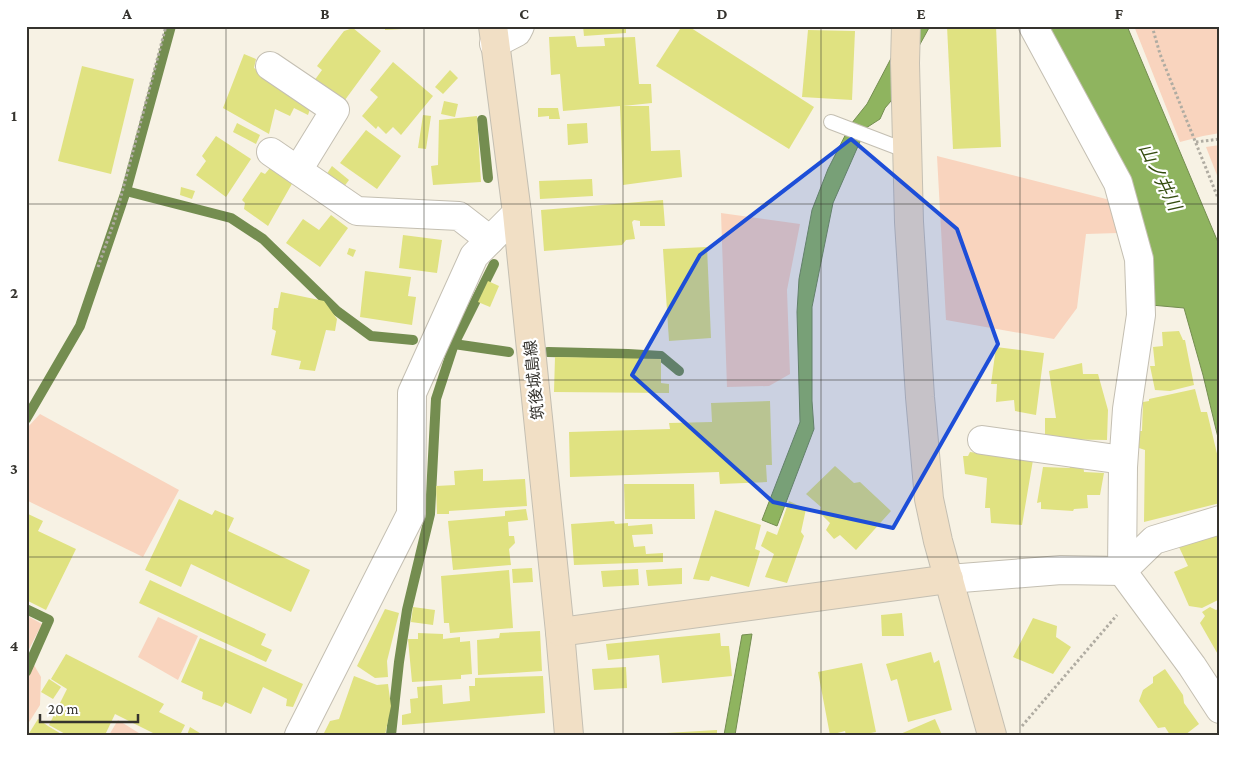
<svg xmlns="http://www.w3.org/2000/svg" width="1246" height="761" font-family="'Crimson Pro','Noto Sans JP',serif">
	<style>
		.green { fill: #f9d4be }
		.water { fill: #8fb45f; stroke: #748d50 }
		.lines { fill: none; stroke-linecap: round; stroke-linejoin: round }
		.stream { stroke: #748d50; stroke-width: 10 }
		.building { fill: #e0e281 }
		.lane-casing { stroke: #c4bfb2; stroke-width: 16 }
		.street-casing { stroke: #c4bfb2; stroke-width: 30 }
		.secondary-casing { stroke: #c4bfb2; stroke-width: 30 }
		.path { stroke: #b0aca2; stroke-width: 3; stroke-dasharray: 2.5 2.5; stroke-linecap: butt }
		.lane { stroke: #fff; stroke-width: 14 }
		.street { stroke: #fff; stroke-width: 28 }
		.secondary { stroke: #f1dfc5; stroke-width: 28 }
		.marked { fill: #1d4ed8; fill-opacity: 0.2; stroke: #1d4ed8; stroke-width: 4; stroke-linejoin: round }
		.grid { fill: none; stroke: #35332e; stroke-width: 1; stroke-opacity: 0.55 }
		.labels { text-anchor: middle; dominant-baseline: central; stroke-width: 4.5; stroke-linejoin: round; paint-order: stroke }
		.street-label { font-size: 16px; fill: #35332e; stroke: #fff }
		.water-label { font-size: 18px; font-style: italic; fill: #354d10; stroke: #fff }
		.neatline { fill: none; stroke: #35332e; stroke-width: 2 }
		.grid-label { font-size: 16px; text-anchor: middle; font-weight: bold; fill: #35332e }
	</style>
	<rect width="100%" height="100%" fill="#f7f2e4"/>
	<g class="green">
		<polygon points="1134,26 1220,26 1220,133 1203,136 1180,142"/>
		<polygon points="1220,145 1220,183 1206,147"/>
		<polygon points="937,156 1110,200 1118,233 1086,234 1077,308 1054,339 946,320"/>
		<polygon points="721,213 800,224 787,290 790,374 769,386 727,387"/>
		<polygon points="40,414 179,490 143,557 26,500 26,429"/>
		<polygon points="26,615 42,624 27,653 41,677 40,705 26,727"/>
		<polygon points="158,617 198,636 178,680 138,657"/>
		<polygon points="118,720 142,735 109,735"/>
	</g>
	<g class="water">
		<polygon points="908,26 930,26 896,88 891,101 885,108 880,119 866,128 833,203 812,307 812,401 814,429 777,526 762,520 800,422 797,312 799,279 812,210 828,169 851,124 867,104"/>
		<polygon points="1042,26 1127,26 1220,247 1220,446 1203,375 1184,308 1151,305"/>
		<polygon points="752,634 735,735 724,735 742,635"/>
	</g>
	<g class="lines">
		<g class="stream">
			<polyline points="482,120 488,178"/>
			<polyline points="126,191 231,218 263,239 337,311 371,336 413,340"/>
			<polyline points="454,344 509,352"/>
			<polyline points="548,352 628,354 661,356 679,371"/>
			<polyline points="26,419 80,326 126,191 171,26"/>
			<polyline points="26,609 49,620 26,672"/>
			<polyline points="391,735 399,662 407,610 430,514 436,399 454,344 494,264"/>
		</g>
	</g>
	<g class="building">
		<polygon points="385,26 420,26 420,28 385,30"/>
		<polygon points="583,26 626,26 626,33 584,36"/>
		<polygon points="682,26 688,26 814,107 789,149 656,66"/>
		<polygon points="947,26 996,26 1001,147 953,149"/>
		<polygon points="353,28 381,51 342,104 314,81 322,70 317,66 344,31"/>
		<polygon points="808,30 855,31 852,100 802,97"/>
		<polygon points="575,36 577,47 605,46 604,38 635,37 639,84 651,84 652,103 623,106 649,106 651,151 680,150 682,177 623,185 620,106 563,111 560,74 551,75 549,37"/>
		<polygon points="244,54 256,59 254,68 311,106 308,115 294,108 290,116 275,109 269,134 223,108"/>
		<polygon points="393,62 433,96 401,135 393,127 386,134 378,126 376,129 362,116 378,97 370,90"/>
		<polygon points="82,66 134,79 111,174 58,161"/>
		<polygon points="450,70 458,78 443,94 435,87"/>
		<polygon points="444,101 458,104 455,117 441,114"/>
		<polygon points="538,108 558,108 560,119 549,119 549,116 538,117"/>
		<polygon points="423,115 431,116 426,149 418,148"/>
		<polygon points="477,116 481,182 433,185 431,166 438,165 439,120"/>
		<polygon points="237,123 260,135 256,144 233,132"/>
		<polygon points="587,123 588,143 568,145 567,124"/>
		<polygon points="366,130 401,156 377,189 340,163"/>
		<polygon points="216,136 251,159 226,197 196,175 206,161 202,156"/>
		<polygon points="332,166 349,180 343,188 326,175"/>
		<polygon points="270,168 293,182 268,226 244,209 245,203 242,200 261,172 265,174"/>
		<polygon points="592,179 593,196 540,199 539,181"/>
		<polygon points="181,187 195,191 192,199 180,195"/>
		<polygon points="663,200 665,226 640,226 640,221 634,220 632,222 635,239 626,240 622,245 544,251 541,210"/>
		<polygon points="331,215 348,228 320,267 286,243 303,219 319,230"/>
		<polygon points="403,235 442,240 437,273 399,268"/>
		<polygon points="707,247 711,338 669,341 663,249"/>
		<polygon points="349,248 356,250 353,257 347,254"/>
		<polygon points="365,271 411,277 408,296 416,297 412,325 360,317"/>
		<polygon points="488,281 499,286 490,307 478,302"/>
		<polygon points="281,292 324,301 337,319 335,331 326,330 315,371 299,369 301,361 271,355 276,331 272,329 274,308 278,308"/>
		<polygon points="1179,331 1183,340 1185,340 1194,385 1170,391 1155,390 1150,366 1155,366 1153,347 1163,346 1162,332"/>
		<polygon points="996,347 1044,353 1036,415 1015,411 1014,400 996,402 997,384 991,384"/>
		<polygon points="555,357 661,359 661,383 669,384 669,393 554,392"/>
		<polygon points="1082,363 1083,374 1098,374 1108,410 1107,440 1045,439 1045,418 1056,418 1049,371"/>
		<polygon points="1195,389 1201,412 1207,412 1220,466 1220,503 1144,522 1145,450 1139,448 1137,431 1142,431 1143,402 1149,401 1149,399"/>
		<polygon points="770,401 772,465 766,465 767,482 720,484 719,472 570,477 569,432 670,429 669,423 712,422 711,403"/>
		<polygon points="970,452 1033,460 1022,525 991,523 990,508 985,508 987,478 965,474 963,456 968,456"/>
		<polygon points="1069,464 1083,464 1084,472 1104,473 1100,495 1087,495 1088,508 1074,509 1073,511 1041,509 1041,502 1037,503 1043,467 1070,468"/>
		<polygon points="835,466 854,483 860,482 891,511 856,550 840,535 834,539 826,530 830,523 820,513 821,507 806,494"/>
		<polygon points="483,469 483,481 525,479 527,506 449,511 449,514 437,514 436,486 455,485 454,471"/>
		<polygon points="624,484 694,484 695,519 625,519"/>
		<polygon points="179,499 212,515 215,510 234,518 228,531 310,570 291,612 191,564 181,587 145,570"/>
		<polygon points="789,501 806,509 801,532 804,536 787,583 765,577 774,554 761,546 767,531 777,535"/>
		<polygon points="526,509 528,520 508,522 509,536 514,536 515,543 509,549 511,565 453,570 448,521 505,516 505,511"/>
		<polygon points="715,510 761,525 755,549 760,551 749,587 711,576 709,581 693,579"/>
		<polygon points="26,513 43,521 38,531 76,549 46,610 26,600"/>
		<polygon points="614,521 615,524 628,523 628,526 652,524 653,534 632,535 634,547 645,546 646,554 663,553 663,562 574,565 571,524"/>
		<polygon points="1220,529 1220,599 1202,608 1189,606 1174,572 1188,566 1179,547"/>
		<polygon points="532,568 533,582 513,583 512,569"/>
		<polygon points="682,568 682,584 648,586 646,570"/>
		<polygon points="638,569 639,585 603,587 601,571"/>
		<polygon points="509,570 513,628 450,633 449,623 444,623 441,576"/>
		<polygon points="150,580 266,634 261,645 272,650 266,662 139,603"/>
		<polygon points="413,607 435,610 433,625 411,622"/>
		<polygon points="1210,607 1216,610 1220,608 1220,658 1200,623 1205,616 1202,612"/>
		<polygon points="385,609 399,613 387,661 388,677 375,678 357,666"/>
		<polygon points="902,613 904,636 882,636 881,615"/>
		<polygon points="1033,618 1057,626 1056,637 1071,647 1053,674 1013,657"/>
		<polygon points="540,631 542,671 478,675 477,640 499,638 500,633"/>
		<polygon points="418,633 443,634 443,639 460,637 460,642 470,641 472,674 461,675 461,679 412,682 408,639 418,639"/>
		<polygon points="720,633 721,646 729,646 732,676 662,683 659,655 608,660 606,644"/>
		<polygon points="200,638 303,684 293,707 286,706 287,699 263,687 251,714 225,702 222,707 202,699 203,692 181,682"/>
		<polygon points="931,652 934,663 939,660 952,710 908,722 897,679 891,681 886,664"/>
		<polygon points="66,654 164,704 159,712 185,725 180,735 157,735 115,714 105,735 67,735 49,725 67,689 51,679"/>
		<polygon points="862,663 876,732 861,735 846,735 845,731 830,735 818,672"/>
		<polygon points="626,667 627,688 594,690 592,669"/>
		<polygon points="1165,669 1183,695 1184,703 1199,724 1185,735 1170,735 1165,727 1158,728 1139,701 1143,690 1153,683 1153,677"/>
		<polygon points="354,676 377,685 388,684 391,706 385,735 323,735 330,721 339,719"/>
		<polygon points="543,676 545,713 402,725 402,715 411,713 410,699 418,698 417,687 442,685 443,704 470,701 469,686 475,686 475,678"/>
		<polygon points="49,679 61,687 53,699 41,692"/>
		<polygon points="38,719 48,726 63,735 28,735"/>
		<polygon points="935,719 942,735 898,735"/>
		<polygon points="190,727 203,735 187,735"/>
		<polygon points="717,730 717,735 666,735 666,733"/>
	</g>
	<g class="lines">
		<g class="lane-casing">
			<polyline id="lane" points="831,122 907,151"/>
		</g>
		<g class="street-casing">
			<g id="street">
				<polyline points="1033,26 1118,183 1139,259 1141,315 1127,409 1123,467 1122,571 1192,666 1220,709"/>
				<polyline points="494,44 517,32 520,26"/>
				<polyline points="270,66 335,110 298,170"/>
				<polyline points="271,152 357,211 459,216 490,240"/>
				<polyline points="982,440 1123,460"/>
				<polyline points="949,579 1061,570 1122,571 1154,540 1220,520"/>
				<polyline points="299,735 411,514 412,393 474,256 517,213"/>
			</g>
		</g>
		<g class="secondary-casing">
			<g id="secondary">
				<polyline points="493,26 517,213 560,632 569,735"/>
				<polyline points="906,26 905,63 909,222 920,397 929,499 938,541 992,735"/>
				<polyline points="560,632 949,579"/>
			</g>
		</g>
		<g class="path">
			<polyline points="1152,26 1160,54 1220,203"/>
			<polyline points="1196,142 1220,139"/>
			<polyline points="98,267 115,219 166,26"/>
			<polyline points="1022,726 1117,615"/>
		</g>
		<use href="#lane" class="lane"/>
		<use href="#street" class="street"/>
		<use href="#secondary" class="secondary"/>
	</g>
	<path class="marked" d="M 851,139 L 957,229 L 998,344 L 893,528 L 773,502 L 632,375 L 700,255 Z"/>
	<path class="grid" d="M 226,26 L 226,735M 424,26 L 424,735M 623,26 L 623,735M 821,26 L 821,735M 1020,26 L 1020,735M 26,204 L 1220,204M 26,380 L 1220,380M 26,557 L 1220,557"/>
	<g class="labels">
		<g class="street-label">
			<text transform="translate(534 380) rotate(-96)">筑後城島線</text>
		</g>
		<g class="water-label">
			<text transform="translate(1160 177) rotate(64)">山ノ井川</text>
		</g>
	</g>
	<rect width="1246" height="761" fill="none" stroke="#ffffff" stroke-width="55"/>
	<path d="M40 714v8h98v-8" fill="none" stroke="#35332e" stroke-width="2.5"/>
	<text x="48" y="714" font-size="15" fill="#35332e" stroke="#ffffff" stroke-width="4" paint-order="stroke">20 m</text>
	<rect x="28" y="28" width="1190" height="706" class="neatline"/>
	<g class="grid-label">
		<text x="127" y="19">A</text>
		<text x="325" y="19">B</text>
		<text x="524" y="19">C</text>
		<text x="722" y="19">D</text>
		<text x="921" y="19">E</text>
		<text x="1119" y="19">F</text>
		<text x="14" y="121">1</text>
		<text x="14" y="298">2</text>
		<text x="14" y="474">3</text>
		<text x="14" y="651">4</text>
	</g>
</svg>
